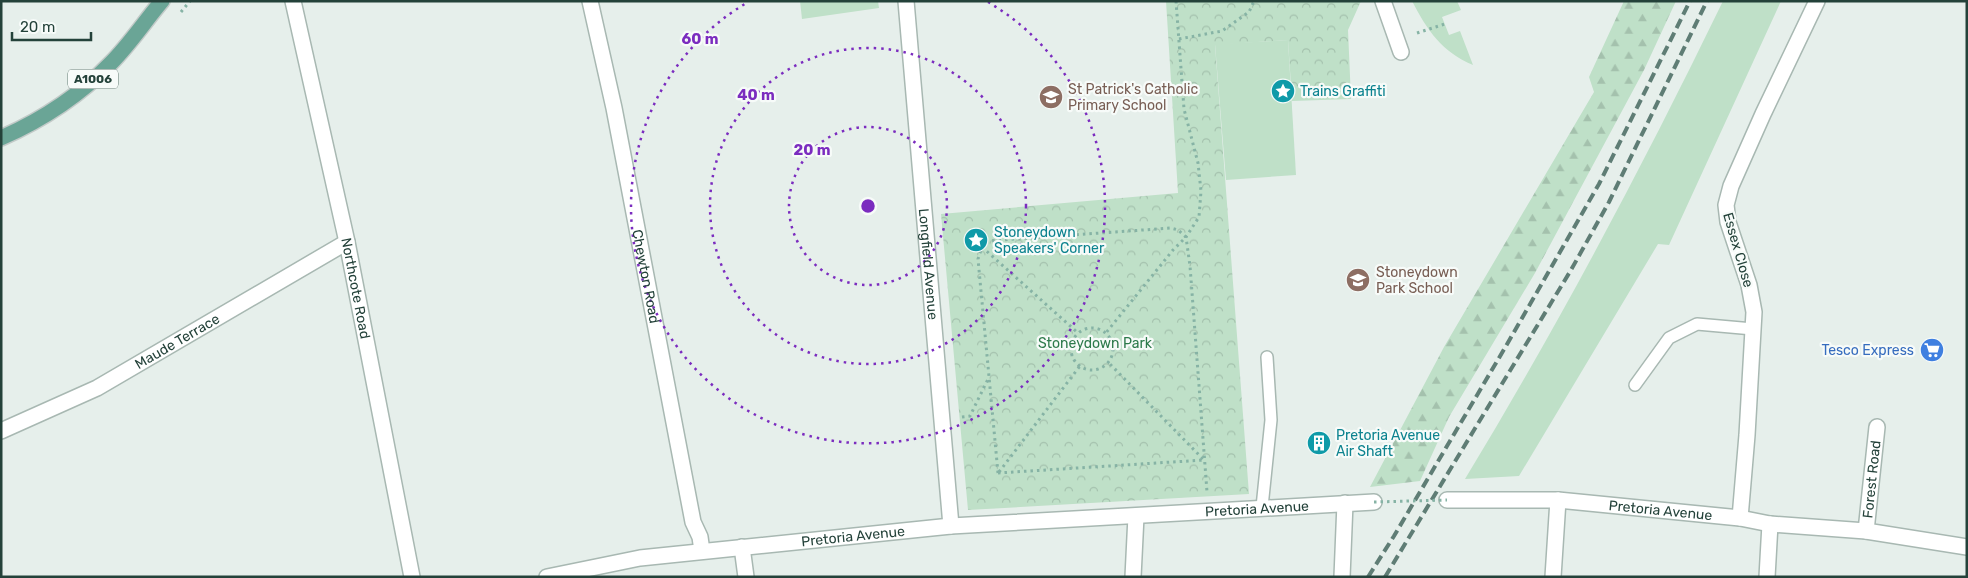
<svg xmlns="http://www.w3.org/2000/svg" width="1968" height="578" font-family="Rubik,sans-serif">
	<style>
		.green { fill: #bfe0c8 }
		.forest { fill: url(#forest-firs) }
		.park { fill: url(#park-crowns) }
		.lines { fill: none; stroke-linecap: round; stroke-linejoin: round }
		.service-casing { stroke: #a8b8b2; stroke-width: 14 }
		.minor-casing { stroke: #a8b8b2; stroke-width: 18 }
		.primary-casing { stroke: #c2cac8; stroke-width: 18 }
		.path { stroke: #86b3a5; stroke-width: 3; stroke-dasharray: 2.5 4; stroke-linecap: butt }
		.service { stroke: #fff; stroke-width: 11 }
		.minor { stroke: #fff; stroke-width: 15 }
		.primary { stroke: #6aa596; stroke-width: 15 }
		.rail { stroke: #5f7d75; stroke-width: 4; stroke-dasharray: 10 5; stroke-linecap: butt }
		.path-bridge { stroke: #86b3a5; stroke-width: 3; stroke-dasharray: 2.5 4; stroke-linecap: butt }
		.ring { fill: none; stroke: #7b2cbf; stroke-width: 2.5; stroke-dasharray: 2.5 5 }
		.labels { text-anchor: middle; dominant-baseline: central; stroke-width: 4.5; stroke-linejoin: round; paint-order: stroke }
		.shield { fill: #f7fbf9; stroke: #637a73; stroke-width: 1 }
		.shield-label { font-size: 12px; font-weight: bold; fill: #24423a }
		.education-label { font-size: 14px; fill: #785e54; stroke: #f7fbf9; text-anchor: start }
		.culture-label { font-size: 14px; fill: #0d838f; stroke: #f7fbf9; text-anchor: start }
		.street-label { font-size: 14px; fill: #24423a; stroke: #f7fbf9 }
		.park-label { font-size: 14px; fill: #2d7a4b; stroke: #f7fbf9 }
		.shop-label { font-size: 14px; fill: #366cbe; stroke: #f7fbf9; text-anchor: end }
		.centre { fill: #7b2cbf; stroke: #f7fbf9; stroke-width: 2.5 }
		.ring-label { font-size: 15px; text-anchor: middle; font-weight: bold; fill: #7b2cbf; stroke: #f7fbf9; stroke-width: 4.5; stroke-linejoin: round; paint-order: stroke }
	</style>
	<defs>
		<pattern id="forest-firs" width="22" height="20" patternUnits="userSpaceOnUse" patternTransform="scale(1.25)"><rect width="22" height="20" fill="#bfe0c8"/><path d="M5 1l3.5 6h-7zM16 11l3.5 6h-7z" fill="#a4c1ad"/></pattern>
		<pattern id="park-crowns" width="20" height="18" patternUnits="userSpaceOnUse" patternTransform="scale(1.25)"><rect width="20" height="18" fill="#bfe0c8"/><path d="M2 6a3 3 0 1 1 6 0M12 15a3 3 0 1 1 6 0" fill="none" stroke="#a4c1ad"/></pattern>
	</defs>
	<rect width="100%" height="100%" fill="#e6efeb"/>
	<g class="green">
		<polygon points="800,1 878,1 879,8 802,19"/>
		<path d="M 1412,1 L 1457,1 L 1461,10 L 1442,17 L 1449,35 L 1460,31 L 1473,65 C 1442,52 1427,30 1412,1 Z"/>
		<path d="M 1723,1 L 1781,1 L 1669,245 L 1658,244 L 1519,476 L 1465,479 C 1559,324 1644,164 1723,1 Z"/>
		<polygon points="1288,40 1296,175 1226,180 1215,44"/>
	</g>
	<polygon class="forest" points="1624,1 1676,1 1644,70 1535,273 1449,417 1420,481 1370,487 1444,347 1594,92 1589,77"/>
	<polygon class="park" points="1166,1 1361,1 1348,30 1351,99 1292,101 1288,40 1215,45 1249,494 968,510 941,214 1178,193"/>
	<g class="lines">
		<g class="service-casing">
			<g id="service">
				<polyline points="1635,385 1669,338 1697,324 1753,329"/>
				<polyline points="1262,507 1271,420 1267,357"/>
			</g>
		</g>
		<g class="minor-casing">
			<g id="minor">
				<path id="s1" d="M 293,1 L 347,242 L 412,577"/>
				<path id="s2" d="M 590,1 L 614,108 L 693,522 L 700,537 L 702,551"/>
				<path id="s3" d="M 906,1 L 951,526"/>
				<polyline points="1383,1 1401,52"/>
				<path id="s4" d="M 1,431 L 97,388 L 347,242"/>
				<path id="s5" d="M 1447,500 L 1558,500 L 1740,518 L 1770,524 L 1866,531 L 1967,547"/>
				<polyline points="1740,518 1747,435 1754,312 1749,285 1728,222 1726,205 1731,186 1763,114 1817,1"/>
				<path id="s6" d="M 1866,531 L 1877,427"/>
				<polyline points="742,547 746,577"/>
				<path id="s7" d="M 547,577 L 640,558 L 951,526 L 1374,502"/>
				<polyline points="1133,577 1136,516"/>
				<polyline points="1342,577 1345,503"/>
				<polyline points="1553,577 1558,500"/>
				<polyline points="1767,577 1770,524"/>
			</g>
		</g>
		<g class="primary-casing">
			<path id="primary" d="M 1,138 C 42,120 80,95 111,63 C 130,44 145,21 162,1"/>
		</g>
		<g class="path">
			<polyline points="1176,1 1184,109 1198,163 1201,191 1199,217 1186,237 1190,266 1207,492"/>
			<polyline points="181,12 190,1"/>
			<polyline points="1417,33 1445,24"/>
			<polyline points="1179,39 1222,31 1249,12 1254,1"/>
			<polyline points="982,247 1078,333"/>
			<circle cx="1092" cy="349" r="21"/>
			<polyline points="962,417 970,416 989,377"/>
			<polyline points="999,472 1080,366"/>
			<polyline points="998,473 978,259 982,247 987,241 1171,228 1178,230 1186,237 1173,250 1105,334"/>
			<polyline points="998,473 1204,460 1108,362"/>
		</g>
		<use href="#service" class="service"/>
		<use href="#minor" class="minor"/>
		<use href="#primary" class="primary"/>
		<g class="rail">
			<polyline points="1368,577 1394,536 1506,346 1599,184 1690,1"/>
			<polyline points="1385,577 1571,270 1609,202 1707,1"/>
		</g>
		<polyline class="path-bridge" points="1374,502 1447,500"/>
	</g>
	<g class="ring">
		<circle cx="868" cy="206" r="79"/>
		<circle cx="868" cy="206" r="158"/>
		<path d="M988 2A237 237 0 1 1 748 2"/>
	</g>
	<defs>
		<g id="sight-disc" transform="scale(1.25)"><circle r="9.5" fill="#0f9aa8" stroke="#f7fbf9"/><path d="M0-6L1.8-2.2L6-1.7L2.9 1.2L3.7 5.4L0 3.3L-3.7 5.4L-2.9 1.2L-6-1.7L-1.8-2.2Z" fill="#fff"/></g>
		<g id="school-disc" transform="scale(1.25)"><circle r="9.5" fill="#8d6e63" stroke="#f7fbf9"/><path d="M0-5L7-2L0 1L-7-2ZM-4 1L0 2.5L4 1V4Q0 6-4 4Z" fill="#fff"/></g>
		<g id="supermarket-disc" transform="scale(1.25)"><circle r="9.5" fill="#3f7fe0" stroke="#f7fbf9"/><path d="M-6-5.5h2.5l.6 2H6L4.5 2H-2.5L-4.4-4H-6ZM-1.5 3.2a1.3 1.3 0 1 0 .1 0ZM3 3.2a1.3 1.3 0 1 0 .1 0Z" fill="#fff"/></g>
		<g id="building-disc" transform="scale(1.25)"><circle r="9.5" fill="#0f9aa8" stroke="#f7fbf9"/><path d="M-4-6H4V6H1V3H-1V6H-4ZM-2.5-4.3h1.7v1.8h-1.7ZM.8-4.3h1.7v1.8H.8ZM-2.5-1h1.7V.8h-1.7ZM.8-1h1.7V.8H.8Z" fill="#fff"/></g>
	</defs>
	<g fill-rule="evenodd">
		<use href="#sight-disc" x="1283" y="91"/>
		<use href="#school-disc" x="1051" y="97"/>
		<use href="#sight-disc" x="976" y="240"/>
		<use href="#school-disc" x="1358" y="280"/>
		<use href="#supermarket-disc" x="1932" y="350"/>
		<use href="#building-disc" x="1319" y="443"/>
	</g>
	<g class="labels">
		<rect class="shield" x="68" y="69.5" width="50" height="19" rx="4"/>
		<g class="shield-label">
			<text x="93" y="79">A1006</text>
		</g>
		<g class="education-label">
			<text x="1068" y="89">St Patrick's Catholic<tspan x="1068" dy="16">Primary School</tspan></text>
			<text x="1376" y="272">Stoneydown<tspan x="1376" dy="16">Park School</tspan></text>
		</g>
		<g class="culture-label">
			<text x="1300" y="91">Trains Graffiti</text>
			<text x="994" y="232">Stoneydown<tspan x="994" dy="16">Speakers' Corner</tspan></text>
			<text x="1336" y="435">Pretoria Avenue<tspan x="1336" dy="16">Air Shaft</tspan></text>
		</g>
		<g class="street-label">
			<text transform="translate(1738 250) rotate(74)">Essex Close</text>
			<text stroke="none"><textPath href="#s3" startOffset="264">Longfield Avenue</textPath></text>
			<text stroke="none"><textPath href="#s2" startOffset="281">Chewton Road</textPath></text>
			<text stroke="none"><textPath href="#s1" startOffset="294">Northcote Road</textPath></text>
			<text stroke="none"><textPath href="#s4" startOffset="198">Maude Terrace</textPath></text>
			<text stroke="none"><textPath href="#s6" startOffset="52">Forest Road</textPath></text>
			<text stroke="none"><textPath href="#s7" startOffset="714">Pretoria Avenue</textPath></text>
			<text stroke="none"><textPath href="#s5" startOffset="214">Pretoria Avenue</textPath></text>
			<text stroke="none"><textPath href="#s7" startOffset="309">Pretoria Avenue</textPath></text>
		</g>
		<g class="park-label">
			<text x="1095" y="343">Stoneydown Park</text>
		</g>
		<g class="shop-label">
			<text x="1914" y="350">Tesco Express</text>
		</g>
	</g>
	<circle cx="868" cy="206" r="8" class="centre"/>
	<g class="ring-label">
		<text x="700" y="44">60 m</text>
		<text x="756" y="100">40 m</text>
		<text x="812" y="155">20 m</text>
	</g>
	<rect width="1968" height="578" fill="none" stroke="#24423a" stroke-width="5"/>
	<path d="M12 32v8h79v-8" fill="none" stroke="#24423a" stroke-width="2.5"/>
	<text x="20" y="32" font-size="15" fill="#24423a" stroke="#f7fbf9" stroke-width="4" paint-order="stroke">20 m</text>
</svg>
